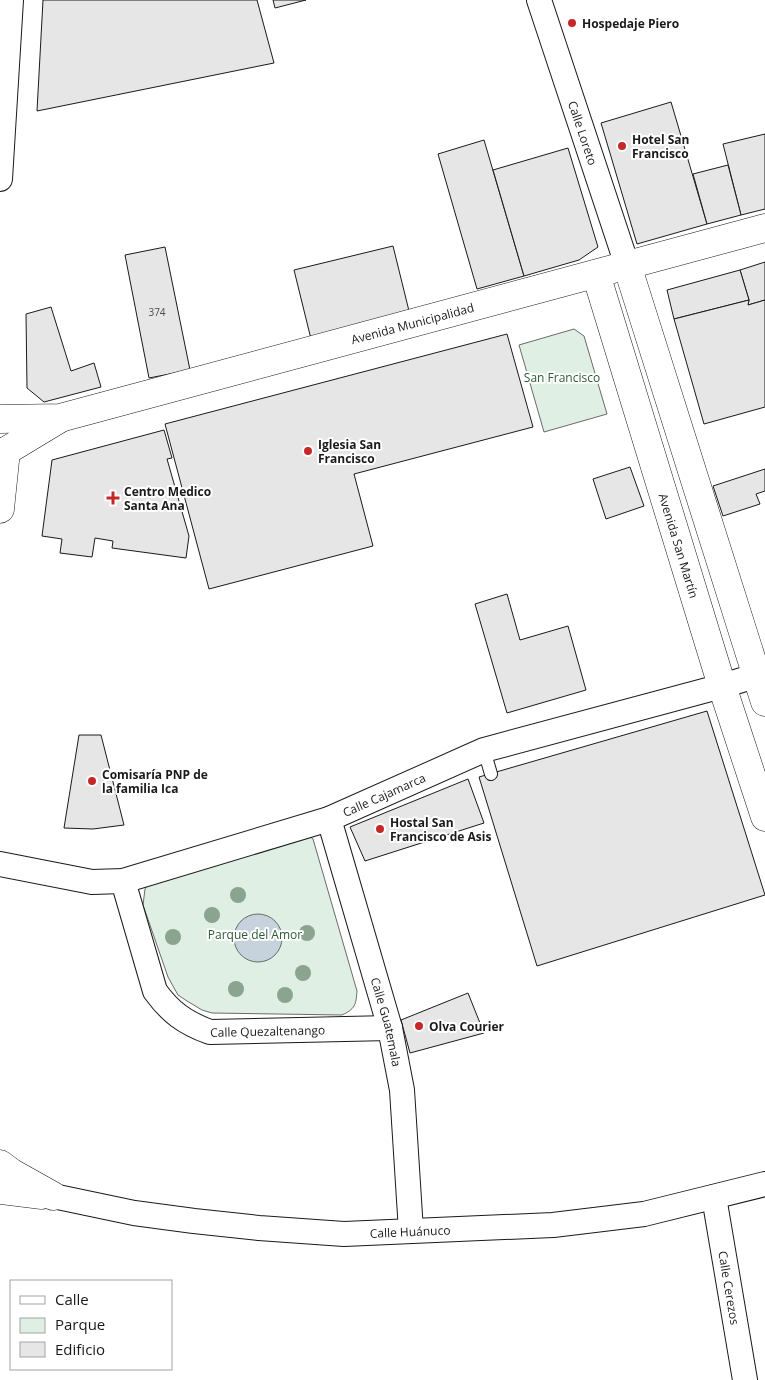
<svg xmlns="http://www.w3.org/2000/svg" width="765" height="1380" font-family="'Open Sans',sans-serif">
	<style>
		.green { fill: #e0efe3; stroke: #6a6a6a }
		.water { fill: #c6d2dc; stroke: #6a6a6a }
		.building { fill: #e6e6e6; stroke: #1a1a1a }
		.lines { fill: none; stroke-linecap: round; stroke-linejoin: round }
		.service-casing { stroke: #1a1a1a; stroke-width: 14 }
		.minor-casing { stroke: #1a1a1a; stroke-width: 26 }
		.tertiary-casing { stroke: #1a1a1a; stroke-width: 29 }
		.secondary-casing { stroke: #1a1a1a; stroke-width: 29 }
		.primary-casing { stroke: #1a1a1a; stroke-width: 29 }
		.service { stroke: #fff; stroke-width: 12 }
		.minor { stroke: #fff; stroke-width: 24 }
		.tertiary { stroke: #fff; stroke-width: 28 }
		.secondary { stroke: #fff; stroke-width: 28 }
		.primary { stroke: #fff; stroke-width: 28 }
		.tree { fill: #8aa48f }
		.poi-dot { fill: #c62828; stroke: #fff; stroke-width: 2 }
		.labels { text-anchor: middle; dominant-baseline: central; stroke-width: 4; stroke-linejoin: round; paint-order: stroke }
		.number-label { font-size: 10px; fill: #4d4d4d }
		.poi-label { font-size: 12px; font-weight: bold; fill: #1a1a1a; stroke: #fff; text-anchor: start }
		.street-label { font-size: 12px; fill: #1a1a1a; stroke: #fff }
		.park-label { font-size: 12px; fill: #2b5a34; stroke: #fff }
	</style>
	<rect width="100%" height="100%" fill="#fff"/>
	<g class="green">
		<polygon points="574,329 584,336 607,414 544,432 519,345"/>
		<path d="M 308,835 L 313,839 L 357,991 C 356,1005 355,1009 342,1015 L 212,1013 L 202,1010 L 187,1001 L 178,995 L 168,977 L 143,905 L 145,889 L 150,882 Z"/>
	</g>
	<circle class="water" cx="258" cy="938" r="24"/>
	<g class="building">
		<polygon points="43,0 257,0 274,63 37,111"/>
		<polygon points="273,0 306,0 275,8"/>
		<polygon points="671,102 707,224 637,244 601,123"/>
		<polygon points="765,134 765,209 741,215 723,144"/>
		<polygon points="484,140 524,276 477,289 438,154"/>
		<polygon points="568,148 598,247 579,260 524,276 493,170"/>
		<polygon points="728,165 741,215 707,224 693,174"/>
		<polygon points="393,246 410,315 311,339 294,270"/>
		<polygon points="165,247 190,370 149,378 125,255"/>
		<polygon points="765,262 765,300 748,305 749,300 740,270"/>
		<polygon points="740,270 749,300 674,319 667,290"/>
		<polygon points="749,300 748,305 765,300 765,407 704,424 674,319"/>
		<polygon points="51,307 71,371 94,363 101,387 44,402 27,388 26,314"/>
		<polygon points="507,334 533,427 354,474 373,546 209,589 165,424"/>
		<polygon points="164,430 172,458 167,459 189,536 186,558 112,548 113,541 95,538 92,557 60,553 62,539 42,536 52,460"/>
		<polygon points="630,467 644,506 606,519 593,479"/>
		<polygon points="765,469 765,491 756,494 760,504 723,516 713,486"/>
		<polygon points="507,594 520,640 568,626 586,690 507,713 475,604"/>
		<polygon points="707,711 765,895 537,966 479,777"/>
		<polygon points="79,735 101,735 124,825 93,829 64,828"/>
		<polygon points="468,779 484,823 365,861 350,827"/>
		<polygon points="468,993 484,1033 410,1053 401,1020"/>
	</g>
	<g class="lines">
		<g class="service-casing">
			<polyline id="service" points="484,750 491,774"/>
		</g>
		<g class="minor-casing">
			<g id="minor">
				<path id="s1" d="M 539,0 L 627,265"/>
				<polyline points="0,179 11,0"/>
				<path id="s2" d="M 329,819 L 390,1028 L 402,1090 L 411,1231"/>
				<path id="s3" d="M 0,864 L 92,882 L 123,881 L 329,819 L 484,750 L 722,686 L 765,673"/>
				<path id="s4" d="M 123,881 L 155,991 C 170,1012 185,1023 210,1032 L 390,1028"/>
				<path id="s5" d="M 53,1196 L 134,1213 L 194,1221 L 259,1228 L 344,1234 L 553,1225 L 644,1214 L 765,1184"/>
				<path id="s6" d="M 714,1197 L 745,1380"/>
			</g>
		</g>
		<g class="tertiary-casing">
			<g id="tertiary">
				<polyline points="0,509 6,451"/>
				<polyline points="0,1164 12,1173 53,1196"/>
				<polyline points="0,1190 42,1195"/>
			</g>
		</g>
		<g class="secondary-casing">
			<g id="secondary">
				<polyline points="627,265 765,702"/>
				<path id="s7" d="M 596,274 L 722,686 L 765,817"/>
			</g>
		</g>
		<g class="primary-casing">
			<g id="primary">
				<path id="s8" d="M 0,419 L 60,418 L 765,228"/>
				<polyline points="0,453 6,451 59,419"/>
			</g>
		</g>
		<use href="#service" class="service"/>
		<use href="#minor" class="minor"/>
		<use href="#tertiary" class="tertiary"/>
		<use href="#secondary" class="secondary"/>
		<use href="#primary" class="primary"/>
	</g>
	<g class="tree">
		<circle cx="238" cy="895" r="8"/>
		<circle cx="212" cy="915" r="8"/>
		<circle cx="307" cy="933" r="8"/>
		<circle cx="173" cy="937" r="8"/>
		<circle cx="303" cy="973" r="8"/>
		<circle cx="236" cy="989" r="8"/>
		<circle cx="285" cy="995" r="8"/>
	</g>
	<g class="poi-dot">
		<circle cx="572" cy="23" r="5"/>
		<circle cx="622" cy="146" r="5"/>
		<circle cx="308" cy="451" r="5"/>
		<path d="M110.5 490.5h5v5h5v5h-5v5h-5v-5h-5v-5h5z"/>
		<circle cx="92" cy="781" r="5"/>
		<circle cx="380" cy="829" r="5"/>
		<circle cx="419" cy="1026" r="5"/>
	</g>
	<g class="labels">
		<g class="number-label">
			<text x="157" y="312">374</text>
		</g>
		<g class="poi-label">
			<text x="582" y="23">Hospedaje Piero</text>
			<text x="632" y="139">Hotel San<tspan x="632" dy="14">Francisco</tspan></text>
			<text x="318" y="444">Iglesia San<tspan x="318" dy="14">Francisco</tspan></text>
			<text x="124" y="491">Centro Medico<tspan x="124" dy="14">Santa Ana</tspan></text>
			<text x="102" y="774">Comisaría PNP de<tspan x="102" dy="14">la familia Ica</tspan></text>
			<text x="390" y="822">Hostal San<tspan x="390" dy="14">Francisco de Asis</tspan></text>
			<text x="429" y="1026">Olva Courier</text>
		</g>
		<g class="street-label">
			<text stroke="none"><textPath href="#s1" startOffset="140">Calle Loreto</textPath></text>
			<text stroke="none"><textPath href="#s8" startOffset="425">Avenida Municipalidad</textPath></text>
			<text stroke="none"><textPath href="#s7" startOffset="284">Avenida San Martín</textPath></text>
			<text stroke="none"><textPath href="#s3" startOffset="400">Calle Cajamarca</textPath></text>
			<text stroke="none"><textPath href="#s2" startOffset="211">Calle Guatemala</textPath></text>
			<text stroke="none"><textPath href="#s4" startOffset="242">Calle Quezaltenango</textPath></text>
			<text stroke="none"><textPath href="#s5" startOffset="360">Calle Huánuco</textPath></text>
			<text stroke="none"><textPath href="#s6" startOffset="92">Calle Cerezos</textPath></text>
		</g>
		<g class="park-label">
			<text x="562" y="377">San Francisco</text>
			<text x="255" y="934">Parque del Amor</text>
		</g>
	</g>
	<rect x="10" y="1280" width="162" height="90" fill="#ffffff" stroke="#a3a3a3"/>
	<rect x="20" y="1296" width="25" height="8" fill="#ffffff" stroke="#a3a3a3"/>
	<text x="55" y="1305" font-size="15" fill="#1a1a1a">Calle</text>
	<rect x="20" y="1318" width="25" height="15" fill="#e0efe3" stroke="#a3a3a3"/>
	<text x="55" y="1330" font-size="15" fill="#1a1a1a">Parque</text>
	<rect x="20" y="1342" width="25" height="15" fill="#e6e6e6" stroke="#a3a3a3"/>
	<text x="55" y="1355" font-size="15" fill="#1a1a1a">Edificio</text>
</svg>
